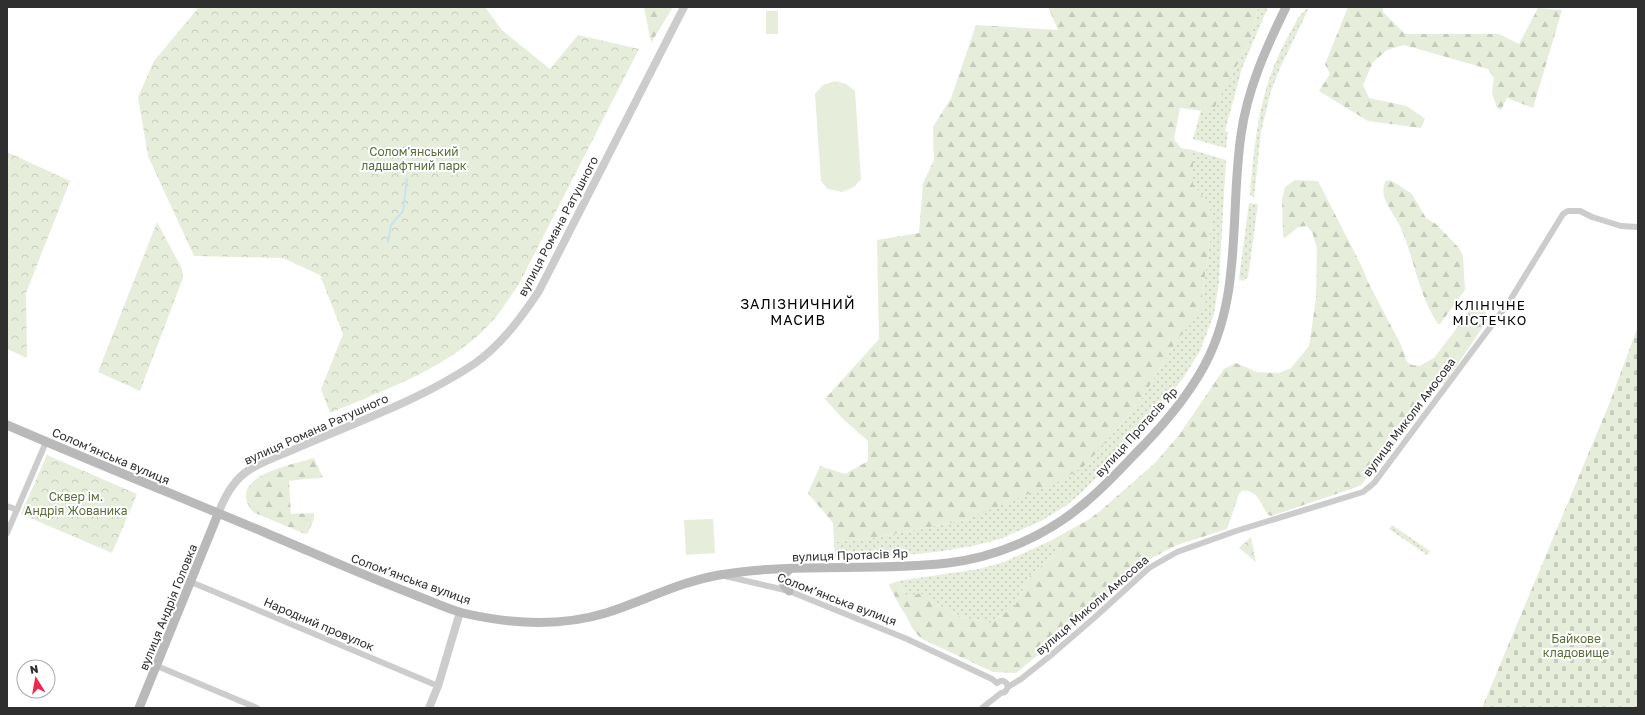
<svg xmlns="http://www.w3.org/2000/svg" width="1645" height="715" font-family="'Golos Text',sans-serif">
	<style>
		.grass { fill: url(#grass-dots) }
		.forest { fill: url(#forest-firs) }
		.cemetery { fill: url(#cemetery-stones) }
		.park { fill: url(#park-crowns) }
		.pitch { fill: #e7eddb }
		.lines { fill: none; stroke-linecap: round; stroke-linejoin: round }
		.stream { stroke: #c7e3ee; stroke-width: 2 }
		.minor { stroke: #ccc; stroke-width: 6 }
		.tertiary { stroke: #ccc; stroke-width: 8 }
		.secondary { stroke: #b9b9b9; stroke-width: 9 }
		.labels { text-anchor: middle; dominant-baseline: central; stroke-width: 4; stroke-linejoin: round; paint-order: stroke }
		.park-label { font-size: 12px; fill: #586d39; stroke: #fff }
		.street-label { font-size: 12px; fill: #2f2f2f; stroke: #fff }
		.neighbourhood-label { font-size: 13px; letter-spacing: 1px; fill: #000; stroke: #fff }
		.quarter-label { font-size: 14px; letter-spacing: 1px; fill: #000; stroke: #fff }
	</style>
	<defs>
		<pattern id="grass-dots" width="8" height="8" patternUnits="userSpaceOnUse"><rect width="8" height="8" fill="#e7eddb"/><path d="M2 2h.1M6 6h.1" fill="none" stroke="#c6ccbc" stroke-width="1.8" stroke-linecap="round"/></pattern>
		<pattern id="forest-firs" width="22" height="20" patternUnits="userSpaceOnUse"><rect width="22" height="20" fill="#e7eddb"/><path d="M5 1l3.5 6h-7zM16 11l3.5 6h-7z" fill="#c6ccbc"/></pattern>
		<pattern id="cemetery-stones" width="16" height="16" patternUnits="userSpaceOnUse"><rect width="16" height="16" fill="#e7eddb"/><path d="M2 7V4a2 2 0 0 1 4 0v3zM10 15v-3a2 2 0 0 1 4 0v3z" fill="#c6ccbc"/></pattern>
		<pattern id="park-crowns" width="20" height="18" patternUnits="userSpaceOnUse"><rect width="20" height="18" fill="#e7eddb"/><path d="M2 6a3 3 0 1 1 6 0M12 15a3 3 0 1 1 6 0" fill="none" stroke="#c6ccbc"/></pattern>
	</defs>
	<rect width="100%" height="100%" fill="#fff"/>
	<g class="grass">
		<polygon points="1258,7 1268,7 1242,68 1225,131 1228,132 1226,148 1193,139 1201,110 1212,111 1251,39"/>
		<path d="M 1309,8 L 1280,68 L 1271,91 L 1261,132 L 1254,198 L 1250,195 C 1255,135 1260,84 1291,31 C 1296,22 1300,12 1309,8 Z"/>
		<polygon points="1193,150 1226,160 1219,282 1214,314 1200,351 1183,378 1146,427 1083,491 1067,505 1043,520 1000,539 973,546 936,552 905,555 835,557 834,542 873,538 965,520 1083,466 1118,428 1142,398 1179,337 1188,325 1202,297 1209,249 1211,221 1203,197 1193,184"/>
		<polygon points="1249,203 1258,204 1248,277 1243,281 1239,279"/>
		<polygon points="1392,525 1430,551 1427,555 1389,529"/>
		<polygon points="1050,541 1061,551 1031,574 1015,606 990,623 961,617 937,605 920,593 907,597 898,581 979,569 1004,562"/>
	</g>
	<g class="forest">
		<polygon points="644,7 673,7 651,43"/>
		<polygon points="1048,7 1258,7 1251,39 1212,112 1180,108 1174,139 1181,148 1193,150 1193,184 1203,197 1214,217 1211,221 1209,249 1202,297 1206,298 1205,306 1203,310 1179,337 1142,398 1118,428 1083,467 1060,481 965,520 873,538 834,542 833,523 808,493 820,466 845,474 868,461 868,441 843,419 825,399 879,339 877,240 919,233 923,183 934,160 933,127 951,98 976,25 1058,30"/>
		<polygon points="1348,7 1383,7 1383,12 1405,34 1499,34 1519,44 1538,8 1562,10 1533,108 1507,98 1501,110 1497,108 1492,93 1494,78 1488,69 1404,45 1387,50 1373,62 1363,85 1369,98 1407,106 1425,119 1421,128 1368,121 1319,91 1330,74 1325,64"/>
		<path d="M 1295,180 L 1318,181 L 1361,265 L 1368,282 L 1401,345 L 1407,362 L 1412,365 L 1419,366 L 1434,358 L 1475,304 L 1478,304 L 1488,315 L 1489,318 L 1444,384 L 1436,381 L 1434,382 L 1418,405 L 1412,407 L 1409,411 L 1408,429 L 1361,485 L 1354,488 L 1271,516 L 1267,514 C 1261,504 1257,489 1242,491 L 1239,494 L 1227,529 L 1177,545 L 1150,559 L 1135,570 L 1070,629 L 1016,673 L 993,672 L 924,640 C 910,630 912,624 903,611 C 898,603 894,595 889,585 L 890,584 L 898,581 L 907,597 L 920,593 L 937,605 L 961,617 L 990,623 L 1015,606 L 1031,574 L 1061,551 L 1050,541 L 1088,520 L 1100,511 L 1155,463 L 1179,435 L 1224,369 L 1236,363 L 1257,372 L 1279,373 L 1291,368 L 1309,346 L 1316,298 L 1317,248 L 1312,232 L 1307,226 L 1298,227 L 1286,237 L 1284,238 L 1283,236 L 1282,199 L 1285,187 Z"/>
		<path d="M 1388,180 L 1394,182 L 1412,194 L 1426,218 L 1436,224 L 1459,248 L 1463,256 L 1465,290 L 1440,324 L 1438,324 C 1419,296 1415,263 1403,233 C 1398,220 1389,210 1384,197 C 1383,192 1383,187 1385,182 Z"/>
		<path d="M 314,458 L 323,478 L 304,479 L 289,481 L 291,514 L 314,513 L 314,518 L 308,533 L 305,534 L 253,512 C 224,476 292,465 314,458 Z"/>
	</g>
	<polygon class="cemetery" points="1638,326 1638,708 1482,708 1610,402"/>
	<g class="park">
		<path d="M 199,7 L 485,7 L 502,30 L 550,69 L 578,35 L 639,49 L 519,284 C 511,295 504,307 496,317 C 454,367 388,388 330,413 L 321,389 L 343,334 L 320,275 L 283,258 L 194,256 L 148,156 L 138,97 L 154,61 Z"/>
		<polygon points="7,152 70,181 26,293 27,358 7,349"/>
		<polygon points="157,222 182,269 183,278 140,391 98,372"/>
		<polygon points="47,455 137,494 112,553 21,514"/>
		<polygon points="1251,537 1256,562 1239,548"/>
	</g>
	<g class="pitch">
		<rect x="766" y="11" width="12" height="23"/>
		<polygon points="835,81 846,84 855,91 861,179 854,187 842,192 828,189 821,181 815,94 823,85"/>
		<polygon points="713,519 715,553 686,555 684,520"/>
	</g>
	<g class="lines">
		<polyline class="stream" points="388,242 391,225 403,211 407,179"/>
		<g class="minor">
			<polyline points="7,506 17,510"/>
			<polyline points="7,533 46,442"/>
			<polyline points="725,576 789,591 907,639 992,679 997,683"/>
			<polyline points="191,582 438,686"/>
			<polyline points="157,666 257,708"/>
			<path d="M 997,683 C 1002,679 1007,681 1008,687"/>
			<polyline points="1008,687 1021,679 1050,656 1094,618 1149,568 1177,552 1236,531 1363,492 1374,483 1509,302 1563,214 1568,211 1580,211 1592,217 1621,226 1638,227"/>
			<polyline points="982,708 1001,693 1005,692 1008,687"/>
		</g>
		<g class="tertiary">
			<path d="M 218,514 C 224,498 233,480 249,470 C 265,460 287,453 304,445 C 362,420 422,399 474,364 C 501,345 521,318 539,291 L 684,7"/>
			<polyline points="429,708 438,686 460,612"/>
		</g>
		<g class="secondary">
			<path d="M 7,425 C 93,462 180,497 266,533 C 316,554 365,576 415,595 C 431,601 447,609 463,613 C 510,624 560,627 606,613 C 644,601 679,582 719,575 C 794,562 872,572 948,563 C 998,557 1048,535 1086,502 C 1104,487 1119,471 1135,454 C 1159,430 1181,405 1199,375 C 1244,302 1229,216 1241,135 C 1247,90 1266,48 1286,7"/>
			<path d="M 789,591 C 780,583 781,576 790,569"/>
			<polyline points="139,708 218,514"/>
		</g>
	</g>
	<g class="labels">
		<g class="park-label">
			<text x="414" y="151">Солом'янський<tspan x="414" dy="14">ладшафтний парк</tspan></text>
			<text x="76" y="496">Сквер ім.<tspan x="76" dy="14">Андрія Жованика</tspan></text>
			<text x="1576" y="638">Байкове<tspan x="1576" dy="14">кладовище</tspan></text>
		</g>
		<g class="street-label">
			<text transform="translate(558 226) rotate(-62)">вулиця Романа Ратушного</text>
			<text transform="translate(1409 417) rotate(-53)">вулиця Миколи Амосова</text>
			<text transform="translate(316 429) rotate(-24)">вулиця Романа Ратушного</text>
			<text transform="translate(1136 432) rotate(-48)">вулиця Протасів Яр</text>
			<text transform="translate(111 456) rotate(23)">Соломʼянська вулиця</text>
			<text transform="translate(850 555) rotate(-2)">вулиця Протасів Яр</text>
			<text transform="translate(411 579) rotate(20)">Соломʼянська вулиця</text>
			<text transform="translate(837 599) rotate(21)">Соломʼянська вулиця</text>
			<text transform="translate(1092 605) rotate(-41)">вулиця Миколи Амосова</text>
			<text transform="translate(168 607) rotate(-68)">вулиця Андрія Головка</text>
			<text transform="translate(319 624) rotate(23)">Народний провулок</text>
		</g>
		<g class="neighbourhood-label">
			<text x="1490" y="305">КЛІНІЧНЕ<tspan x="1490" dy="15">МІСТЕЧКО</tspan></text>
		</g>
		<g class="quarter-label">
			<text x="798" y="303">ЗАЛІЗНИЧНИЙ<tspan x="798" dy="16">МАСИВ</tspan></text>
		</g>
	</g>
	<rect width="1645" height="715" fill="none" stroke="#2f2f2f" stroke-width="16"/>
	<g transform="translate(36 679) rotate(349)"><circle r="19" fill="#ffffff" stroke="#acacac"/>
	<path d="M0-3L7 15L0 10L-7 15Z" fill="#ef274d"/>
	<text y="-6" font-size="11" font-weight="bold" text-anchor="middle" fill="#2f2f2f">N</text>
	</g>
</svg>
